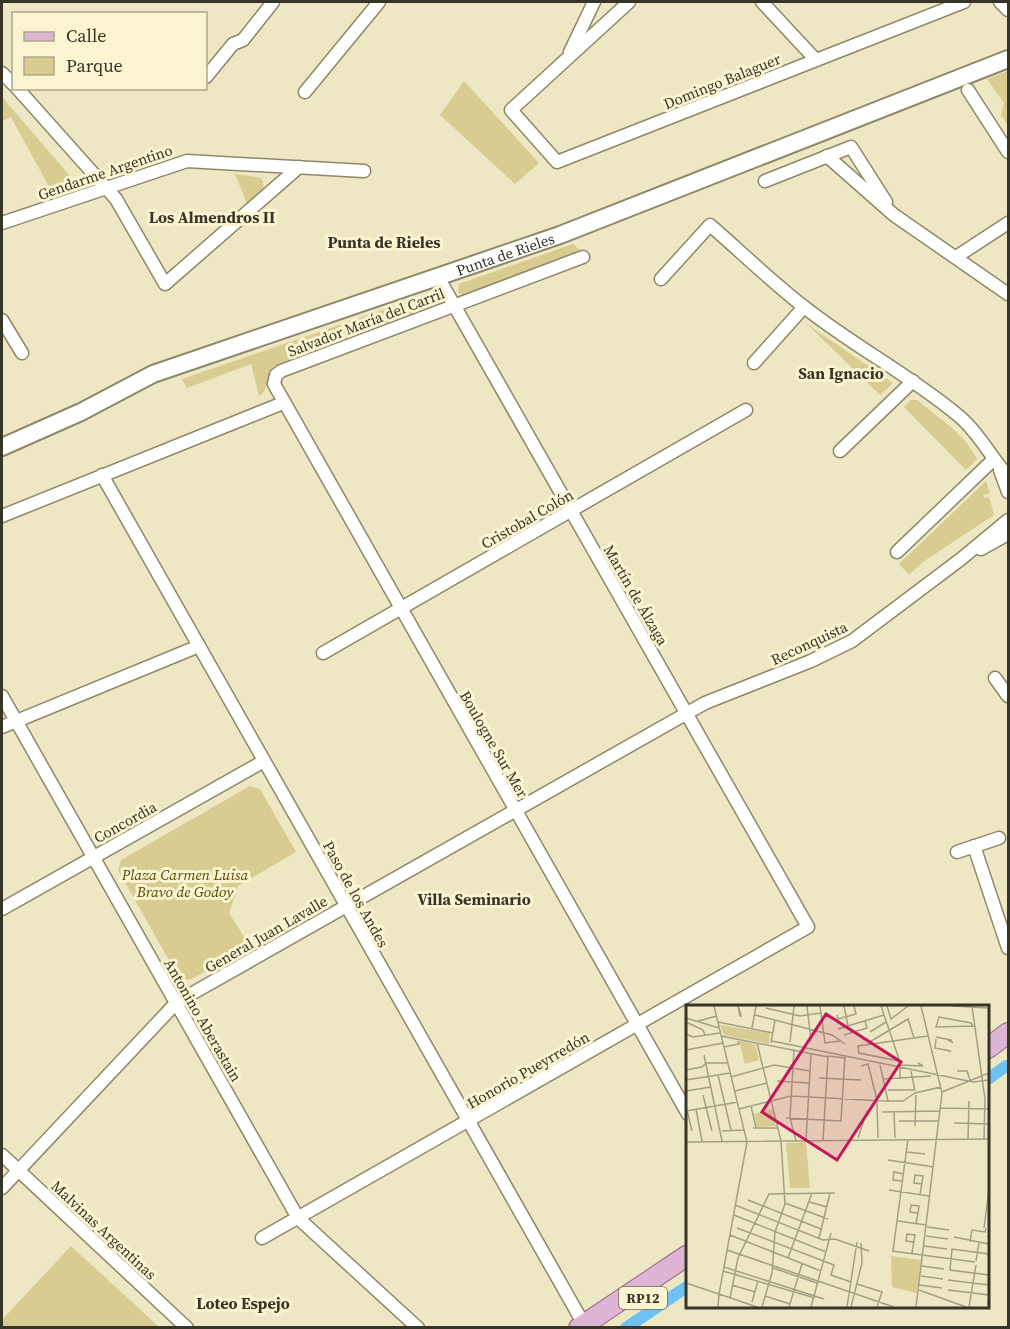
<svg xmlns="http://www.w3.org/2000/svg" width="1010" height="1329" font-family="'Source Serif 4',serif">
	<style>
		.green { fill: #d8cc90 }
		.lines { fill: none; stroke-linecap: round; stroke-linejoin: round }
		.canal { stroke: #6dc2f2; stroke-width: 12 }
		.street-casing { stroke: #8e8868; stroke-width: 15 }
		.secondary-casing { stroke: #8e8868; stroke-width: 20 }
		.primary-casing { stroke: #966887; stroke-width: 22 }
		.street { stroke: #fff; stroke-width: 12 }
		.secondary { stroke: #fff; stroke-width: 16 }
		.primary { stroke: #dfb5d6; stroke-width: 20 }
		.labels { text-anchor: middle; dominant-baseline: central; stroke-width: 6; stroke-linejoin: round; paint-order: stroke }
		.shield { fill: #faf4d1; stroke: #726e5a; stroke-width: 1.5 }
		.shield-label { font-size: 14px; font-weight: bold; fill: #373527 }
		.street-label { font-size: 15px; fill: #373527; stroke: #faf4d1 }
		.park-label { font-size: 15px; font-style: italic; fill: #574b06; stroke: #faf4d1 }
		.neighbourhood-label { font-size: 16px; font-weight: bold; fill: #373527; stroke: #faf4d1 }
		.inset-road { fill: none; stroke: #a4a085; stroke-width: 1.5 }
		.view { fill: #c2185b; fill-opacity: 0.15; stroke: #c2185b; stroke-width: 3 }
		.inset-edge { fill: none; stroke: #373527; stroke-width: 3 }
	</style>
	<rect width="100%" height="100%" fill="#ede7c4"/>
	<g class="green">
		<polygon points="1008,71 1008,126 1001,115 1004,103 987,79"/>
		<polygon points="464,81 539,163 515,184 440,115"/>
		<polygon points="2,97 70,176 69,186 52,192 11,117 2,121"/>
		<polygon points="235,174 262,178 264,189 247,204"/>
		<polygon points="573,244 581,251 462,295 458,292 459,284"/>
		<path d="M 429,294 L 436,297 L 433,305 L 280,363 C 266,373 269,391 259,396 L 251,364 L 187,388 L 182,379 Z"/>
		<polygon points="807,324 893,383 880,395"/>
		<polygon points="911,400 917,400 952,428 967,443 977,459 966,470 904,407"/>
		<polygon points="986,481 990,493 983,495 984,498 989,497 994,515 923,562 909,575 899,564"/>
		<polygon points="250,786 260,789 296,852 238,886 229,913 250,946 190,980 179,978 118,870 121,860"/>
		<polygon points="71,1246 159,1327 2,1327 2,1320"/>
	</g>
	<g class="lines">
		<g class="canal">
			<polyline points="988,1079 1006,1066"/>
			<polyline points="626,1328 688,1286"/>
		</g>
		<g class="street-casing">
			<g id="street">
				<polyline points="629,2 511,110 557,162 964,2"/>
				<polyline points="762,2 816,60"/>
				<polyline points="1000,2 1008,10"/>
				<polyline points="570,52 594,2"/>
				<polyline points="2,73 14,85"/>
				<polyline points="206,77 233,44 243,40 273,2"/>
				<polyline points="17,88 116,199 165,284 299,167"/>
				<polyline points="968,90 1008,152"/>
				<polyline points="305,92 379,2"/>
				<polyline points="827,156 894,215 1008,294"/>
				<polyline points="765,181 851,147 886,202"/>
				<polyline points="2,223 187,161 364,171"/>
				<polyline points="583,257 281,371 276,375 274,384 688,1114"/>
				<polyline points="956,257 1008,223"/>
				<path d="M 661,279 L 710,225 C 741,252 771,281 803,306 C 853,346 910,375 960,417 C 980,434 991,458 1008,476"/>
				<polyline points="2,320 22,353"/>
				<polyline points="754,363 804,307"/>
				<polyline points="840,451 913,381"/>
				<polyline points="1000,470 1008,492"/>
				<polyline points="102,475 586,1328"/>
				<polyline points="2,516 283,403"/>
				<polyline points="981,549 1008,534"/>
				<polyline points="897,552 994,459"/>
				<polyline points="323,653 746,410"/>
				<polyline points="995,678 1008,696"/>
				<polyline points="2,696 298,1218 418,1328"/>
				<polyline points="2,727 199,646"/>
				<polyline points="974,846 1008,948"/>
				<polyline points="957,852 999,838"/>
				<polyline points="2,909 264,761"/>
				<polyline points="2,1155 187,1328"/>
				<polyline points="2,1188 177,1002 705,703 811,661 852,641 961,559 1008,520"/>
				<polyline points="262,1238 808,927 438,277"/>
			</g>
		</g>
		<g class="secondary-casing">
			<g id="secondary">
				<path id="s1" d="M 2,447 L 81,412 L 153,374 L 560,235 L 1008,59"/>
			</g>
		</g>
		<g class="primary-casing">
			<g id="primary">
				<polyline points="988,1048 1008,1033"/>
				<polyline points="579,1328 688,1255"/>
			</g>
		</g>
		<use href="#street" class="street"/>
		<use href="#secondary" class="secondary"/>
		<use href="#primary" class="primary"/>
	</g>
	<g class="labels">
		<rect class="shield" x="619" y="1287" width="48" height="22" rx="4.5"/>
		<g class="shield-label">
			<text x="643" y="1298">RP12</text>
		</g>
		<g class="street-label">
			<text transform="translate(722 81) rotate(-22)">Domingo Balaguer</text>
			<text transform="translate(105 172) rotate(-19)">Gendarme Argentino</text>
			<text stroke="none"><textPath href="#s1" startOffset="540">Punta de Rieles</textPath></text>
			<text transform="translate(366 322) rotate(-21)">Salvador María del Carril</text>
			<text transform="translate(527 519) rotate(-30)">Cristobal Colón</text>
			<text transform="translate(636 595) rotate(60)">Martín de Álzaga</text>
			<text transform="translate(809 643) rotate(-25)">Reconquista</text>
			<text transform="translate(494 744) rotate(60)">Boulogne Sur Mer</text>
			<text transform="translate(125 822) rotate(-29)">Concordia</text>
			<text transform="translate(356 894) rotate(61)">Paso de los Andes</text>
			<text transform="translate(266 934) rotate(-30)">General Juan Lavalle</text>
			<text transform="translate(203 1020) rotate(60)">Antonino Aberastain</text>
			<text transform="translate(528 1070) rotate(-30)">Honorio Pueyrredón</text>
			<text transform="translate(104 1230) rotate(43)">Malvinas Argentinas</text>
		</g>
		<g class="park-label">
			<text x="185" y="874">Plaza Carmen Luisa<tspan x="185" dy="17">Bravo de Godoy</tspan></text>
		</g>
		<g class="neighbourhood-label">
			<text x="212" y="217">Los Almendros II</text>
			<text x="384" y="242">Punta de Rieles</text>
			<text x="841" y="373">San Ignacio</text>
			<text x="474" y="899">Villa Seminario</text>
			<text x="243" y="1303">Loteo Espejo</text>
		</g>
	</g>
	<g transform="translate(686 1005)">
		<rect width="303" height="303" fill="#ede7c4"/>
		<path d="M 34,20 L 84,28 L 83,39 L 38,30 ZM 53,36 L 69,39 L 73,55 L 59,59 ZM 86,104 L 90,121 L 71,122 L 68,109 ZM 120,137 L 124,183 L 104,183 L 100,138 ZM 205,251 L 235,255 L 231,288 L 206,282 Z" fill="#d8cc90"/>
		<path class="inset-road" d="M 28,1 L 61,137 L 33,289 L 71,302M 52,1 L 54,11 L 55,11 L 53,3M 121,1 L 125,36M 134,1 L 139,38 L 154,36M 158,1 L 162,21M 195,1 L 214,57 L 214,74M 201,1 L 205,14 L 222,1M 266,1 L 303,3M 286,1 L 299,94 L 298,134M 80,3 L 114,11 L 135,8M 69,10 L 146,30 L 159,39M 151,10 L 152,14 L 170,9 L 168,1M 253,12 L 285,18 L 287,21 L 250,22 ZM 0,13 L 33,23M 12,16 L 31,11M 0,17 L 17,25 L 19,30M 32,17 L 87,28M 66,23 L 70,1M 152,24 L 198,10M 184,27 L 200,17M 0,29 L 7,32 L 34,28M 158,30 L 181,23 L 179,16M 35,31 L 142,52M 250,32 L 265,35 L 266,37 L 262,35M 250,34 L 249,43 L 264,46 L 265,47 L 262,45M 86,36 L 287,77 L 303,75M 104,37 L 108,1M 71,38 L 95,136M 85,38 L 89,15M 182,38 L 222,14 L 228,33M 38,42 L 53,39 L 52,34M 108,44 L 104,113 L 110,136M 0,45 L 37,38M 18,50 L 36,136M 213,56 L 173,48 L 172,41 L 242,31M 194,60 L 202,96M 214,60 L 237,61 L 232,58M 175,61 L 182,59 L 191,95M 0,65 L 16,62 L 20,58 L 42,58M 225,66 L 229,86M 271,66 L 281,66 L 284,75M 32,70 L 45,125M 45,72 L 88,60 L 124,66M 133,73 L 175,75M 198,74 L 245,71M 0,75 L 44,68M 91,76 L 123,78M 202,85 L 228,85M 0,86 L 25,82M 49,86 L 81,78M 256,87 L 303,68M 17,90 L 26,126M 197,96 L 217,96 L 229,88 L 255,82M 191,97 L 192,133M 65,101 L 70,123M 254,103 L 303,104M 10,104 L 16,136M 53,104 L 105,91 L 198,96M 1,105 L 6,126M 0,106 L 52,97M 196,107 L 254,106M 208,107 L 209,133M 100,113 L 155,116 L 159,50M 213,116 L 253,116M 268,118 L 303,119M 229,121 L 230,90M 67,123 L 92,123M 36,126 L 58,125M 172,133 L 181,106M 120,135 L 125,49M 137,135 L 142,51 L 160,53M 282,135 L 283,96M 0,137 L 303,134M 221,147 L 239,149M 202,155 L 248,162M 217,176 L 207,175 L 208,167 L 218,169M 203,185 L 243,191M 234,190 L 237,171 L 229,170 L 228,178 L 236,179M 62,195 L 135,224M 123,197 L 141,202M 99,198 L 142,214M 49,200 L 137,235 L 149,234 L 183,246M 48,210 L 140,247M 212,216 L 240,220M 230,219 L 232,208 L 233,201 L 225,200 L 224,207 L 232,208M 241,222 L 263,225M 51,223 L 148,260 L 145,270 L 165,277M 298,223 L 303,185M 44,230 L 135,266M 240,231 L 262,234M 268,232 L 303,239M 133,233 L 144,188M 284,237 L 286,225 L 299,227 L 300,223M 238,241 L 261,244M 41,245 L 208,302M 206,246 L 289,257M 207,246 L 222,134M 226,248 L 229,230 L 221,229 L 220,236 L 228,237M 303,249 L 266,244 L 264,265 L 303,270M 102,253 L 126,188M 290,256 L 293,238M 236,261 L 258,264M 38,262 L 138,294M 87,263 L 131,278M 37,266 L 129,293M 235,271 L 257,274M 262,275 L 303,280M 0,278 L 33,289 L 32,302M 171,279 L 196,287 L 191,302M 46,280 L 69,287M 233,280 L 256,283M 233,285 L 280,302M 262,285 L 303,290 L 302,300M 79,291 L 104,299M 44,293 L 52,253 L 83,189 L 149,188M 66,297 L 72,276M 76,302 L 86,268 L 89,227 L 99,199 L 95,136M 103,302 L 116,259M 125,302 L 145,228M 161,302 L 171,237M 165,302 L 176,258 L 175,238M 230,302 L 256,88 L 235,1M 283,302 L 290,260"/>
		<path class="view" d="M 140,9 L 215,57 L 151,155 L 76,107 Z"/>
		<rect width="303" height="303" class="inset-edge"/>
	</g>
	<rect width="1010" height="1329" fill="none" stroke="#373527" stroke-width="6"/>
	<rect x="12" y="12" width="195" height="78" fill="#faf4d1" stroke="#aca88d" stroke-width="1.5"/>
	<rect x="24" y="32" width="30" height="9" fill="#dfb5d6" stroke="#aca88d" stroke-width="1.5"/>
	<text x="66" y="42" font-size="18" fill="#373527">Calle</text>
	<rect x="24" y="57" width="30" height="18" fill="#d8cc90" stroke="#aca88d" stroke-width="1.5"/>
	<text x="66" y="72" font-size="18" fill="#373527">Parque</text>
</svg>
